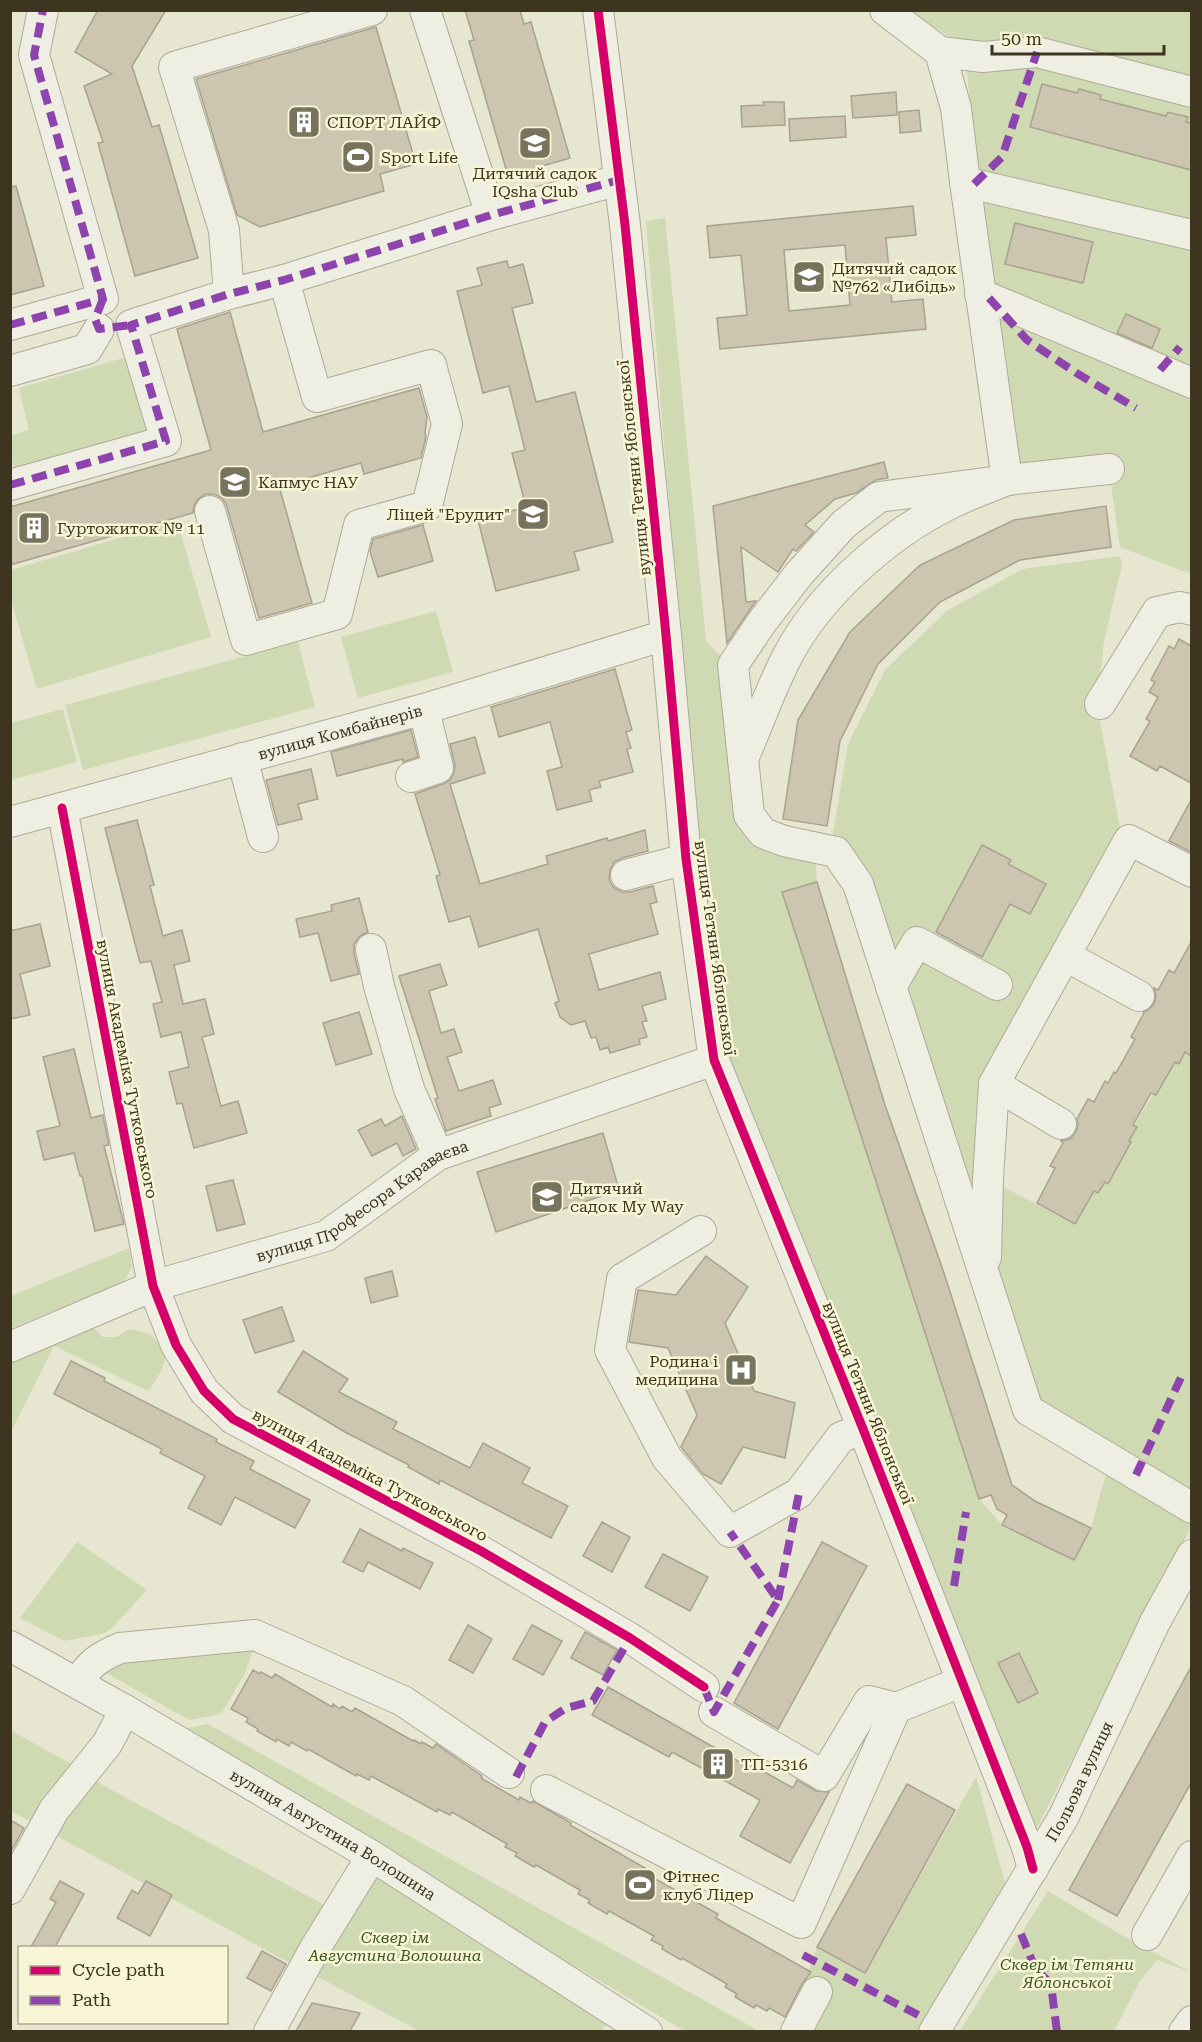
<svg xmlns="http://www.w3.org/2000/svg" width="1202" height="2042" font-family="'Roboto Serif',serif">
	<style>
		.green { fill: #cfdab2 }
		.building { fill: #ccc5b0; stroke: #a8a28e; stroke-width: 1.5; fill-rule: evenodd }
		.lines { fill: none; stroke-linecap: round; stroke-linejoin: round }
		.minor-casing { stroke: #adaa98; stroke-width: 32 }
		.minor { stroke: #efeee2; stroke-width: 30 }
		.quiet { stroke: #8e44ad; stroke-width: 8; stroke-dasharray: 15 8; stroke-linecap: butt }
		.cycleway-casing { stroke: #f8f6d6; stroke-width: 13 }
		.cycleway { stroke: #d6006c; stroke-width: 9 }
		.labels { text-anchor: middle; dominant-baseline: central; stroke-width: 5; stroke-linejoin: round; paint-order: stroke }
		.poi-label { font-size: 16px; fill: #3d351f; stroke: #f8f6d6; text-anchor: start }
		.street-label { font-size: 16px; fill: #3d351f; stroke: #f8f6d6 }
		.park-label { font-size: 16px; font-style: italic; fill: #405a24; stroke: #f8f6d6 }
	</style>
	<rect width="100%" height="100%" fill="#e7e6d0"/>
	<g class="green">
		<polygon points="907,11 1191,11 1191,574 1120,547 1107,458 1018,464 975,164 965,46"/>
		<polygon points="665,218 706,641 730,666 746,817 815,851 817,882 782,892 979,1499 1002,1525 1074,1560 1091,1528 1110,1459 1028,1410 986,1281 988,1179 1075,1224 1191,1031 1191,1527 1027,1847 714,1060 646,221"/>
		<polygon points="127,357 155,435 15,474 11,455 10,436 29,430 19,388"/>
		<polygon points="177,521 211,637 37,689 11,600 11,570"/>
		<polygon points="1120,556 1122,565 1104,641 1097,704 1122,839 987,1081 977,1231 832,839 848,744 885,670 948,610 1023,569"/>
		<polygon points="436,611 453,672 358,698 341,637"/>
		<polygon points="298,642 315,707 83,770 65,705"/>
		<polygon points="63,709 77,762 11,780 11,723"/>
		<polygon points="129,1248 132,1267 124,1282 11,1328 11,1296"/>
		<path d="M 81,1327 L 95,1329 L 103,1337 L 116,1337 L 130,1329 L 150,1334 L 166,1351 C 165,1367 158,1378 148,1391 L 54,1346 L 11,1432 L 11,1359 Z"/>
		<polygon points="77,1542 147,1590 113,1627 105,1633 65,1641 20,1618"/>
		<polygon points="253,1650 245,1673 221,1714 189,1720 87,1662"/>
		<polygon points="208,1724 759,2031 685,2031 181,1735 178,1730"/>
		<polygon points="10,1730 75,1766 99,1783 330,1908 299,1968 11,1811"/>
		<polygon points="976,1777 1005,1883 919,2031 787,2032 817,1947 865,1973"/>
		<polygon points="372,1856 615,2012 601,2031 419,2031 303,1969"/>
		<polygon points="1048,1891 1130,1940 1191,1972 1157,1960 1140,1981 1114,2031 959,2032"/>
	</g>
	<g class="building">
		<polygon points="98,10 166,10 132,66 152,127 159,125 198,258 135,276 98,143 103,142 84,86 112,74 75,52"/>
		<polygon points="465,10 520,10 524,24 531,22 570,158 508,176 469,41 474,40"/>
		<polygon points="376,27 416,164 380,174 384,191 260,227 237,215 196,79"/>
		<polygon points="1042,84 1077,93 1079,89 1101,95 1100,99 1166,116 1168,112 1188,117 1186,122 1191,123 1191,170 1030,127"/>
		<polygon points="896,92 897,115 853,118 851,96"/>
		<polygon points="763,102 784,102 785,125 742,127 741,106 764,105"/>
		<polygon points="919,110 921,131 900,133 899,112"/>
		<polygon points="845,116 846,137 790,141 789,119"/>
		<polygon points="16,186 44,286 10,295 10,187"/>
		<path d="M 913,206 L 916,235 L 886,238 L 892,302 L 923,299 L 926,329 L 720,349 L 717,318 L 747,315 L 741,255 L 710,258 L 707,226 ZM 845,245 L 850,305 L 789,311 L 784,250 Z"/>
		<polygon points="1015,223 1093,242 1083,283 1005,264"/>
		<polygon points="507,261 509,268 523,264 533,303 512,308 536,402 575,392 613,542 574,552 579,570 496,591 478,520 526,507 512,453 525,450 509,386 483,393 457,291 482,285 477,268"/>
		<polygon points="230,312 263,432 419,388 427,417 425,433 426,437 421,458 364,474 361,463 279,486 312,603 259,618 226,504 222,498 214,494 206,494 198,499 194,506 193,513 10,565 10,507 211,450 177,329"/>
		<polygon points="1126,314 1160,329 1152,348 1117,333"/>
		<polygon points="884,462 888,478 876,480 856,493 835,499 805,525 814,532 796,551 793,549 778,572 741,547 746,602 756,601 727,643 713,506"/>
		<polygon points="1106,506 1111,547 1020,560 940,602 878,664 840,741 827,826 783,819 798,720 850,632 920,565 1014,520"/>
		<polygon points="423,525 433,561 378,577 370,551 373,539"/>
		<polygon points="1179,639 1191,646 1191,783 1160,766 1157,771 1130,756 1150,721 1146,719 1158,697 1149,692 1155,682 1151,680 1169,646 1174,649"/>
		<polygon points="615,669 632,730 626,732 631,748 627,749 633,772 599,781 601,787 589,790 592,801 557,810 547,771 562,767 550,722 499,737 491,707"/>
		<polygon points="411,730 418,757 403,762 403,759 337,776 331,752"/>
		<polygon points="475,737 485,773 450,784 480,884 548,864 546,856 607,838 608,841 645,830 648,851 622,858 614,862 610,870 609,879 613,887 622,892 630,892 653,886 657,902 650,904 658,934 589,954 599,990 660,972 666,999 642,1006 647,1021 642,1022 647,1037 639,1039 640,1044 610,1053 608,1047 600,1050 596,1037 591,1038 585,1021 571,1025 560,1017 555,1003 559,1001 538,929 479,947 470,916 449,922 436,876 440,875 415,794 443,784 450,780 454,773 455,765 450,744"/>
		<polygon points="311,769 318,799 298,804 302,819 278,825 266,780"/>
		<polygon points="1191,800 1191,852 1169,841"/>
		<polygon points="137,820 154,885 150,886 163,936 182,930 190,961 174,965 183,1004 205,999 214,1034 202,1037 221,1106 238,1101 247,1133 194,1148 182,1103 177,1104 169,1072 189,1067 181,1032 161,1037 153,1004 162,1002 151,961 140,963 105,828"/>
		<polygon points="982,845 1011,860 1008,864 1046,884 1030,914 1010,904 982,957 936,932"/>
		<polygon points="817,882 885,1105 944,1273 1012,1485 1035,1501 1091,1528 1074,1560 1002,1525 1007,1515 997,1509 991,1495 979,1499 782,892"/>
		<polygon points="359,898 368,932 360,936 354,944 354,953 359,974 331,981 318,933 300,937 296,919 332,911 331,905"/>
		<polygon points="40,924 50,966 20,974 30,1015 10,1019 10,931"/>
		<polygon points="1191,942 1191,1056 1185,1052 1179,1064 1175,1062 1156,1095 1151,1093 1133,1125 1137,1127 1129,1141 1131,1142 1108,1184 1105,1182 1098,1193 1094,1191 1075,1224 1037,1203 1055,1168 1050,1166 1063,1143 1061,1141 1070,1139 1076,1132 1078,1125 1077,1119 1088,1099 1094,1102 1105,1081 1108,1083 1114,1072 1116,1073 1135,1039 1131,1037 1144,1013 1143,1012 1148,1010 1154,1004 1156,996 1154,988 1158,990 1169,970 1174,973"/>
		<polygon points="440,964 447,985 429,991 441,1033 454,1029 462,1052 447,1057 459,1091 493,1080 501,1104 489,1108 491,1116 446,1131 435,1099 438,1098 399,976"/>
		<polygon points="359,1012 372,1054 336,1065 323,1023"/>
		<polygon points="74,1049 91,1118 103,1115 109,1145 104,1146 124,1224 95,1231 82,1176 80,1176 74,1153 44,1160 37,1131 60,1126 43,1057"/>
		<polygon points="402,1116 416,1149 403,1156 397,1143 372,1156 358,1130 381,1119 385,1126"/>
		<polygon points="603,1133 619,1190 496,1232 477,1172"/>
		<polygon points="233,1180 245,1224 217,1231 206,1186"/>
		<polygon points="706,1256 748,1287 725,1323 754,1391 795,1403 785,1458 743,1447 721,1484 703,1474 681,1447 697,1415 668,1348 629,1342 638,1290 676,1295"/>
		<polygon points="392,1271 398,1296 371,1303 365,1278"/>
		<polygon points="282,1307 294,1341 255,1353 243,1320"/>
		<polygon points="303,1351 348,1379 339,1392 397,1422 393,1429 470,1468 483,1443 530,1468 522,1483 568,1506 551,1538 440,1480 439,1484 408,1467 409,1465 345,1432 278,1392"/>
		<polygon points="71,1361 105,1378 104,1381 217,1439 216,1442 254,1461 250,1469 310,1500 295,1528 235,1497 221,1525 188,1508 205,1476 160,1453 162,1449 54,1394"/>
		<polygon points="602,1522 630,1537 612,1572 583,1556"/>
		<polygon points="360,1529 402,1551 403,1548 433,1563 420,1589 368,1562 363,1572 343,1562"/>
		<polygon points="822,1542 867,1566 778,1729 734,1703"/>
		<polygon points="663,1554 708,1577 690,1611 645,1587"/>
		<polygon points="468,1625 492,1639 473,1673 449,1660"/>
		<polygon points="532,1625 562,1641 543,1675 513,1659"/>
		<polygon points="585,1632 617,1650 603,1675 571,1658"/>
		<polygon points="1019,1653 1038,1693 1018,1703 998,1663"/>
		<polygon points="1191,1667 1191,1783 1117,1916 1069,1890"/>
		<polygon points="253,1670 260,1674 261,1672 272,1678 275,1674 332,1707 333,1704 340,1709 342,1706 352,1712 355,1708 413,1741 414,1740 421,1744 422,1742 433,1748 436,1744 482,1776 481,1778 519,1800 520,1797 531,1803 533,1801 571,1823 570,1825 645,1868 643,1872 718,1914 716,1918 726,1924 811,1972 802,1984 785,2017 769,2008 767,2011 756,2005 754,2008 735,1997 737,1994 725,1987 727,1984 682,1958 681,1960 662,1949 663,1946 651,1940 654,1936 609,1911 607,1914 588,1903 590,1900 578,1894 580,1890 536,1865 534,1867 515,1856 517,1853 505,1847 507,1844 452,1812 450,1815 438,1809 437,1812 371,1776 369,1780 357,1774 356,1776 308,1749 307,1751 291,1742 289,1746 277,1739 276,1742 257,1731 258,1729 246,1722 248,1718 231,1709"/>
		<polygon points="608,1687 750,1768 752,1765 793,1788 797,1780 816,1791 829,1792 790,1863 740,1836 760,1800 672,1752 669,1757 592,1715"/>
		<polygon points="907,1784 955,1810 865,1973 817,1947"/>
		<polygon points="10,1820 24,1828 10,1853"/>
		<polygon points="60,1881 84,1894 55,1947 31,1947 56,1902 50,1899"/>
		<polygon points="146,1881 172,1895 150,1936 117,1918 132,1890 138,1894"/>
		<polygon points="262,1951 286,1964 271,1991 247,1978"/>
		<polygon points="312,2003 360,2013 350,2031 296,2031"/>
	</g>
	<g class="lines">
		<g class="minor-casing">
			<g id="minor">
				<polyline points="425,10 491,215"/>
				<polyline points="598,10 625,225 666,635 686,859 714,1060 863,1429 1027,1847 1033,1869"/>
				<polyline points="940,52 983,57 1037,52 1192,92"/>
				<polyline points="965,182 1192,235"/>
				<polyline points="229,294 224,230 174,67 372,10"/>
				<polyline points="980,294 1192,383"/>
				<polyline points="10,325 103,299 34,55 43,10"/>
				<polyline points="10,371 87,349 99,329"/>
				<polyline points="1109,469 1007,480 879,497 844,524 799,574 762,622 733,665 749,815 763,833 784,841 836,852 858,884 1028,1410 1192,1508"/>
				<polyline points="10,485 166,441 131,325 229,294 284,280 491,215 619,180"/>
				<polyline points="210,511 246,640 337,614 359,525 427,506 447,424 431,365 317,397 284,280"/>
				<polyline points="1100,704 1157,612 1180,607 1192,610"/>
				<polyline points="242,758 263,837"/>
				<path d="M 743,759 C 758,725 770,690 787,657 C 819,595 886,536 948,505 C 967,495 988,488 1007,480 L 965,182 L 956,108 L 940,52 L 885,10"/>
				<polyline points="411,777 438,768 424,709"/>
				<polyline points="62,808 153,1286 176,1345 204,1391 233,1419 481,1551 630,1638 704,1687"/>
				<path id="s1" d="M 10,822 L 424,709 L 666,635"/>
				<polyline points="626,875 686,859"/>
				<polyline points="371,949 379,986 409,1089 438,1155"/>
				<polyline points="1066,956 1139,996"/>
				<polyline points="891,987 917,942 997,985"/>
				<polyline points="994,1084 1061,1124"/>
				<polyline points="701,1231 622,1279 610,1350 667,1458 730,1532 799,1493 841,1437 863,1429"/>
				<polyline points="986,1257 988,1179 994,1084 1129,840 1192,872"/>
				<path id="s2" d="M 10,1347 L 153,1286 L 326,1236 L 438,1155 L 714,1060"/>
				<path id="s3" d="M 10,1646 L 125,1710 L 372,1856 L 647,2032"/>
				<path d="M 77,1683 C 91,1663 97,1658 120,1648 L 255,1635 L 403,1701 L 509,1773"/>
				<polyline points="714,1712 824,1776 869,1701 896,1708"/>
				<polyline points="546,1790 801,1923 896,1708 961,1682"/>
				<polyline points="10,1889 54,1810 107,1744 125,1710"/>
				<polyline points="1147,1935 1192,1856"/>
				<polyline points="269,2032 314,1950 372,1856"/>
				<polyline points="796,2032 817,1992"/>
				<path id="s4" d="M 934,2032 L 1063,1818 L 1155,1622 L 1192,1555"/>
				<polyline points="1184,2032 1192,2021"/>
			</g>
		</g>
		<use href="#minor" class="minor"/>
		<g class="quiet">
			<polyline points="974,184 1002,157 1037,52"/>
			<polyline points="989,298 1027,340 1078,374 1136,408"/>
			<polyline points="103,299 95,319 99,329 131,325"/>
			<polyline points="10,325 103,299 34,55 43,10"/>
			<polyline points="1160,370 1180,347"/>
			<polyline points="10,485 166,441 131,325 229,294 284,280 491,215 619,180"/>
			<polyline points="1136,1475 1183,1373"/>
			<polyline points="954,1586 966,1512"/>
			<polyline points="778,1600 799,1493"/>
			<polyline points="704,1687 714,1712 778,1600 730,1532"/>
			<polyline points="516,1777 545,1722 566,1708 593,1701 630,1638"/>
			<polyline points="1021,1934 1035,1968 1051,1984 1057,2032"/>
			<polyline points="803,1955 922,2017"/>
		</g>
		<g class="cycleway-casing">
			<g id="cycleway">
				<polyline points="598,10 625,225 666,635 686,859 714,1060 863,1429 1027,1847 1033,1869"/>
				<polyline points="62,808 153,1286 176,1345 204,1391 233,1419 481,1551 630,1638 704,1687"/>
			</g>
		</g>
		<use href="#cycleway" class="cycleway"/>
	</g>
	<defs>
		<g id="building-square" transform="scale(1.725)"><rect x="-9" y="-9" width="18" height="18" rx="4" fill="#78735d" stroke="#f8f6d6"/><path d="M-4-6H4V6H1V3H-1V6H-4ZM-2.5-4.3h1.7v1.8h-1.7ZM.8-4.3h1.7v1.8H.8ZM-2.5-1h1.7V.8h-1.7ZM.8-1h1.7V.8H.8Z" fill="#fff"/></g>
		<g id="school-square" transform="scale(1.725)"><rect x="-9" y="-9" width="18" height="18" rx="4" fill="#78735d" stroke="#f8f6d6"/><path d="M0-5L7-2L0 1L-7-2ZM-4 1L0 2.5L4 1V4Q0 6-4 4Z" fill="#fff"/></g>
		<g id="stadium-square" transform="scale(1.725)"><rect x="-9" y="-9" width="18" height="18" rx="4" fill="#78735d" stroke="#f8f6d6"/><path d="M0-5a6.5 5 0 1 0 0 10a6.5 5 0 1 0 0-10ZM-3.5-1.8h7v3.6h-7Z" fill="#fff"/></g>
		<g id="university-square" transform="scale(1.725)"><rect x="-9" y="-9" width="18" height="18" rx="4" fill="#78735d" stroke="#f8f6d6"/><path d="M0-5L7-2L0 1L-7-2ZM-4 1L0 2.5L4 1V4Q0 6-4 4Z" fill="#fff"/></g>
		<g id="hospital-square" transform="scale(1.725)"><rect x="-9" y="-9" width="18" height="18" rx="4" fill="#78735d" stroke="#f8f6d6"/><path d="M-5-5h3v3.5h4V-5h3V5h-3V1.5h-4V5h-3Z" fill="#fff"/></g>
	</defs>
	<g fill-rule="evenodd">
		<use href="#building-square" x="304" y="122"/>
		<use href="#school-square" x="535" y="143"/>
		<use href="#stadium-square" x="358" y="157"/>
		<use href="#school-square" x="809" y="277"/>
		<use href="#university-square" x="235" y="482"/>
		<use href="#school-square" x="533" y="514"/>
		<use href="#building-square" x="34" y="528"/>
		<use href="#school-square" x="547" y="1197"/>
		<use href="#hospital-square" x="741" y="1370"/>
		<use href="#building-square" x="718" y="1764"/>
		<use href="#stadium-square" x="640" y="1885"/>
	</g>
	<g class="labels">
		<g class="poi-label">
			<text x="327" y="122">СПОРТ ЛАЙФ</text>
			<text x="381" y="157">Sport Life</text>
			<text x="535" y="173" text-anchor="middle">Дитячий садок<tspan x="535" dy="18">IQsha Club</tspan></text>
			<text x="832" y="268">Дитячий садок<tspan x="832" dy="18">№762 «Либідь»</tspan></text>
			<text x="258" y="482">Капмус НАУ</text>
			<text x="510" y="514" text-anchor="end">Ліцей "Ерудит"</text>
			<text x="57" y="528">Гуртожиток № 11</text>
			<text x="570" y="1188">Дитячий<tspan x="570" dy="18">садок My Way</tspan></text>
			<text x="718" y="1361" text-anchor="end">Родина і<tspan x="718" dy="18">медицина</tspan></text>
			<text x="741" y="1764">ТП-5316</text>
			<text x="663" y="1876">Фітнес<tspan x="663" dy="18">клуб Лідер</tspan></text>
		</g>
		<g class="street-label">
			<text transform="translate(634 468) rotate(-96)">вулиця Тетяни Яблонської</text>
			<text stroke="none"><textPath href="#s1" startOffset="342">вулиця Комбайнерів</textPath></text>
			<text transform="translate(715 948) rotate(82)">вулиця Тетяни Яблонської</text>
			<text transform="translate(127 1069) rotate(79)">вулиця Академіка Тутковського</text>
			<text stroke="none"><textPath href="#s2" startOffset="384">вулиця Професора Караваєва</textPath></text>
			<text transform="translate(868 1403) rotate(68)">вулиця Тетяни Яблонської</text>
			<text transform="translate(370 1475) rotate(28)">вулиця Академіка Тутковського</text>
			<text stroke="none"><textPath href="#s4" startOffset="290">Польова вулиця</textPath></text>
			<text stroke="none"><textPath href="#s3" startOffset="374">вулиця Августина Волошина</textPath></text>
		</g>
		<g class="park-label">
			<text x="395" y="1937">Сквер ім<tspan x="395" dy="18">Августина Волошина</tspan></text>
			<text x="1067" y="1964">Сквер ім Тетяни<tspan x="1067" dy="18">Яблонської</tspan></text>
		</g>
	</g>
	<rect width="1202" height="2042" fill="none" stroke="#3d351f" stroke-width="24"/>
	<rect x="18" y="1946" width="210" height="78" fill="#f8f6d6" stroke="#ada98d" stroke-width="1.5"/>
	<rect x="30" y="1966" width="30" height="9" fill="#d6006c" stroke="#ada98d" stroke-width="1.5"/>
	<text x="72" y="1976" font-size="18" fill="#3d351f">Cycle path</text>
	<rect x="30" y="1996" width="30" height="9" fill="#8e44ad" stroke="#ada98d" stroke-width="1.5"/>
	<text x="72" y="2006" font-size="18" fill="#3d351f">Path</text>
	<path d="M992 45v9h172v-9" fill="none" stroke="#3d351f" stroke-width="3"/>
	<text x="1001" y="45" font-size="18" fill="#3d351f" stroke="#f8f6d6" stroke-width="4.5" paint-order="stroke">50 m</text>
</svg>
